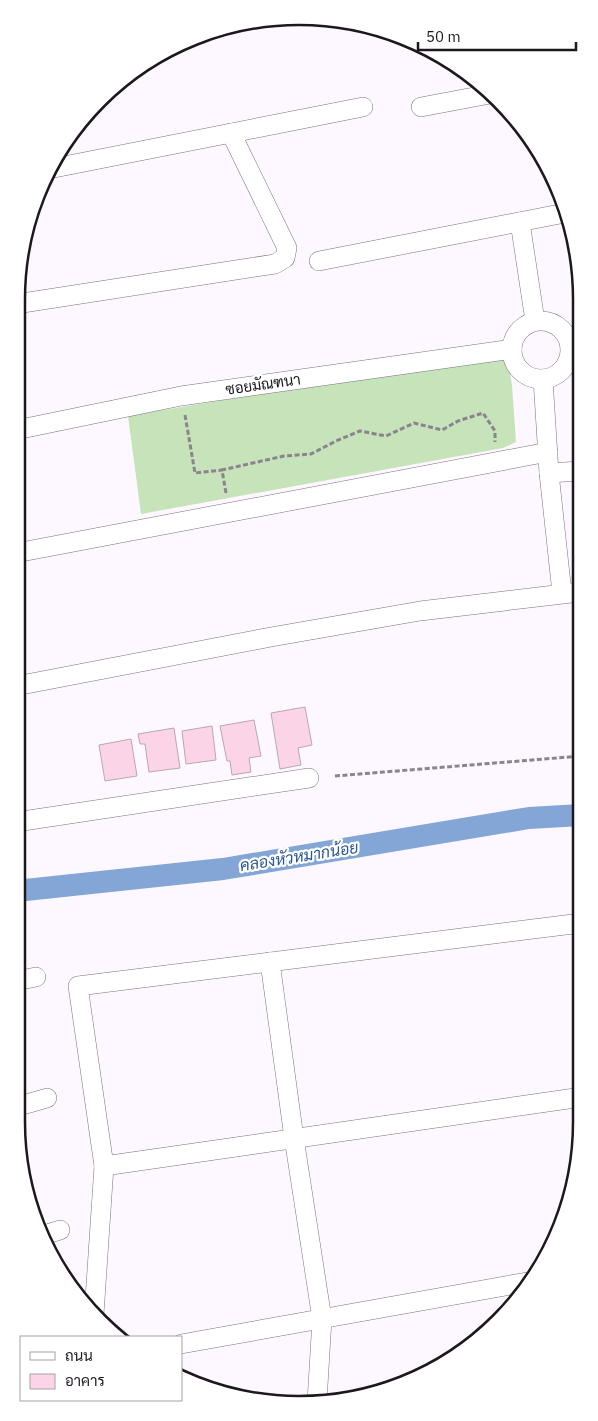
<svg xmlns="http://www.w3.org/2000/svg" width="598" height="1421" font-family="'IBM Plex Sans',Sarabun,sans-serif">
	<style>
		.garden { fill: #c6e3ba }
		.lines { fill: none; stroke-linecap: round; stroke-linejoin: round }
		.canal { stroke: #84a6d7; stroke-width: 22 }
		.building { fill: #fbd5e7; stroke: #baa7b0 }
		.minor-casing { stroke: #7b7180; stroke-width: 20 }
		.path { stroke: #8a858c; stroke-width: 3; stroke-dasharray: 5 2.5; stroke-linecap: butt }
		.minor { stroke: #fff; stroke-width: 19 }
		.labels { text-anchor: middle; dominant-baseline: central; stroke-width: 4.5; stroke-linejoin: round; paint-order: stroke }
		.street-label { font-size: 15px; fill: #1c181e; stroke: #fff }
		.water-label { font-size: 16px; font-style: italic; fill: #2b5793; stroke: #fff }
		.rim { fill: none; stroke: #1c181e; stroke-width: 2.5 }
	</style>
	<rect width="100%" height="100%" fill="#fdf8ff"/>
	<polygon class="garden" points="485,356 499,356 509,367 512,385 516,442 503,448 141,514 128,416"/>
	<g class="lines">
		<polyline class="canal" points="16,891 223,869 529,818 581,815"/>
	</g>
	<g class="building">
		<polygon points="305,707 312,745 298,748 301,765 280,769 271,713"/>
		<polygon points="254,720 261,756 249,758 251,772 232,775 230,761 227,761 220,726"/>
		<polygon points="212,726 216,760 186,764 182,731"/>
		<polygon points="174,728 180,768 149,772 145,744 140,744 138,734"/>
		<polygon points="131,739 137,776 105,781 99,745"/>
	</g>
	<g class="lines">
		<g class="minor-casing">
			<g id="minor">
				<polyline points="421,107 490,94"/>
				<polyline points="54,168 363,107"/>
				<polyline points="520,222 535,321"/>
				<polyline points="319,261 565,213"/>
				<polyline points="16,304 275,264 285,258 287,248 231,133"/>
				<circle cx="541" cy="350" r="29"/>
				<polyline points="543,379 549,473 562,593"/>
				<polyline points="16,430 181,396 512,349"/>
				<polyline points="549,473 580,471"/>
				<polyline points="16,553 548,452"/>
				<polyline points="16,686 271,637 420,611 580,592"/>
				<polyline points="16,822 309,778"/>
				<polyline points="270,962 294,1138 322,1319 317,1402"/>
				<polyline points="16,981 36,977"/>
				<polyline points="16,1107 47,1098"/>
				<polyline points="104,1166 582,1097"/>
				<polyline points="44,1235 60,1230"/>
				<polyline points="94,1314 104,1166 78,986 581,923"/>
				<polyline points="181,1344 527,1282"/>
			</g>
		</g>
		<g class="path">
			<polyline points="185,415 195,473 222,470"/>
			<polyline points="226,493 222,470 284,456 311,454 336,441 360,431 386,436 414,423 442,430 458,421 483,413 495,431 495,442"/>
			<polyline points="335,776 581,756"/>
		</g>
		<use href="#minor" class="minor"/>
	</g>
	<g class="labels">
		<g class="street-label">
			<text transform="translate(263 384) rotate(-8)">ซอยมัณฑนา</text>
		</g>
		<g class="water-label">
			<text transform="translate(299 856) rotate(-9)">คลองหัวหมากน้อย</text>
		</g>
	</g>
	<path d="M0 0H598V1421H0ZM299 25H299A274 274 0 0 1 573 299V1122A274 274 0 0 1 299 1396H299A274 274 0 0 1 25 1122V299A274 274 0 0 1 299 25Z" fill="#fff" fill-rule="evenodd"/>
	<path class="rim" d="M299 25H299A274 274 0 0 1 573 299V1122A274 274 0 0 1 299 1396H299A274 274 0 0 1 25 1122V299A274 274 0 0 1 299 25Z"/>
	<rect x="20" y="1336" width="162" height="65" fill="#ffffff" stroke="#a4a3a5"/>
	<rect x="30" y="1352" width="25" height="8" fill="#ffffff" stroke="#a4a3a5"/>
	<text x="65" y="1361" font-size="15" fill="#1c181e">ถนน</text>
	<rect x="30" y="1374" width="25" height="15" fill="#fbd5e7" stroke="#a4a3a5"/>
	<text x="65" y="1386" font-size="15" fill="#1c181e">อาคาร</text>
	<path d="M418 42v8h158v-8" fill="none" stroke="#1c181e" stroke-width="2.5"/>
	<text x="426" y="42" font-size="15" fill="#1c181e" stroke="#ffffff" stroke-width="4" paint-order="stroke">50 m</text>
</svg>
